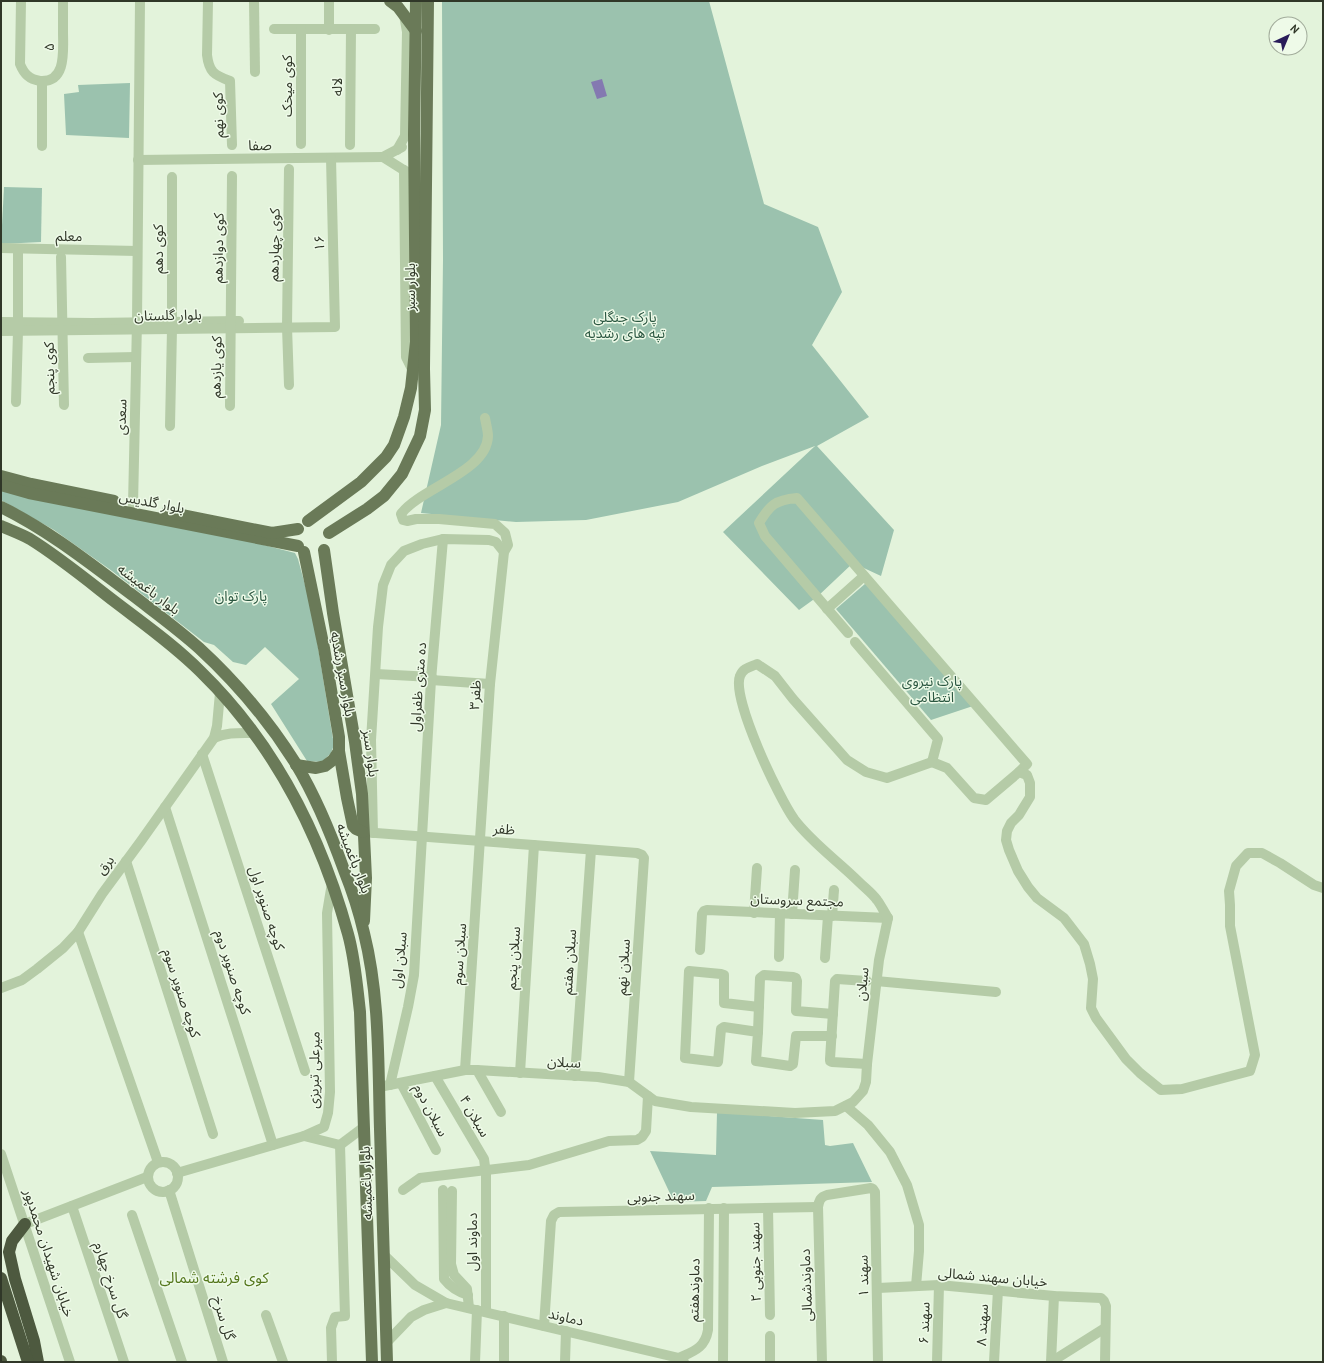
<svg xmlns="http://www.w3.org/2000/svg" width="1324" height="1363" font-family="'PT Sans','Noto Sans Arabic',sans-serif">
	<style>
		.green { fill: #9bc2ae }
		.water { fill: #8479b1 }
		.lines { fill: none; stroke-linecap: round; stroke-linejoin: round }
		.minor { stroke: #b5cba7; stroke-width: 10 }
		.major { stroke: #6a7a58; stroke-width: 12 }
		.highway { stroke: #4d593f; stroke-width: 12 }
		.labels { text-anchor: middle; dominant-baseline: central; stroke-width: 3; stroke-linejoin: round; paint-order: stroke }
		.street-label { font-size: 14px; fill: #303728; stroke: #eefae8 }
		.park-label { font-size: 14px; fill: #2b5741; stroke: #eefae8 }
		.neighbourhood-label { font-size: 15px; fill: #54771c; stroke: #eefae8 }
	</style>
	<rect width="100%" height="100%" fill="#e3f3db"/>
	<g class="green">
		<polygon points="442,1 709,1 764,204 818,227 842,292 812,345 869,417 817,446 894,530 881,576 853,563 817,597 799,610 723,532 815,446 762,466 678,502 586,520 516,522 421,513 441,425 443,260"/>
		<polygon points="130,83 129,138 66,135 64,94 79,92 78,85"/>
		<polygon points="4,187 42,188 41,242 1,244"/>
		<polygon points="1,487 224,535 295,553 298,559 312,611 334,745 331,753 322,762 307,761 271,704 299,679 265,647 246,665 233,662 214,645 204,642 112,571 54,530 1,500"/>
		<polygon points="866,583 973,706 931,720 836,609"/>
		<polygon points="717,1112 823,1120 825,1145 830,1146 853,1143 872,1182 712,1187 706,1201 674,1202 650,1151 716,1155"/>
	</g>
	<polygon class="water" points="602,79 607,96 597,99 591,82"/>
	<g class="lines">
		<g class="minor">
			<path d="M 21,1 L 20,64 C 24,74 29,79 40,81 C 67,83 63,50 63,32 C 63,22 63,11 63,1"/>
			<path d="M 208,1 L 207,55 C 209,72 214,75 230,81 L 232,145"/>
			<polyline points="254,1 255,72"/>
			<polyline points="329,1 329,30"/>
			<polyline points="274,29 375,29"/>
			<polyline points="301,144 301,29"/>
			<polyline points="350,145 351,29"/>
			<polyline points="42,146 42,81"/>
			<polyline points="402,147 383,157 410,174"/>
			<polyline points="397,150 405,136 407,32 404,15"/>
			<polyline points="138,160 383,157"/>
			<polyline points="289,169 287,327 289,385"/>
			<polyline points="404,170 406,357 413,371"/>
			<polyline points="1,248 137,251"/>
			<polyline points="61,257 64,405"/>
			<polyline points="1,322 92,323 239,321"/>
			<polyline points="1,331 335,327 331,158"/>
			<polyline points="88,358 136,357"/>
			<polyline points="16,402 18,331 18,249"/>
			<polyline points="230,406 232,176"/>
			<polyline points="170,426 172,329 172,177"/>
			<polyline points="133,505 137,322 140,1"/>
			<polyline points="827,609 864,576"/>
			<path d="M 848,633 L 765,536 L 759,523 C 770,505 775,500 797,498 L 1027,764 L 1019,772"/>
			<polyline points="855,642 938,739 932,762"/>
			<polyline points="376,674 432,677"/>
			<polyline points="431,680 490,684"/>
			<path d="M 214,738 C 227,732 239,733 254,733"/>
			<polyline points="202,754 305,1071"/>
			<polyline points="932,762 947,768 974,798 986,800 1019,772 1027,775 1030,783 1030,797 1019,815 1011,823 1007,831 1006,840 1009,850 1018,871 1028,887 1037,898 1064,918 1084,944 1090,964 1093,979 1091,1008 1096,1018 1126,1059 1140,1073 1161,1090 1182,1089 1250,1071 1255,1055 1230,926 1230,905 1229,891 1236,866 1248,853 1262,853 1280,863 1314,885 1323,888"/>
			<polyline points="165,807 273,1145"/>
			<polyline points="363,832 637,853 642,855 644,858 629,1082"/>
			<polyline points="373,833 371,740 378,627 383,585 391,565 404,551 422,544 443,539 489,540 496,542 504,552"/>
			<polyline points="126,861 213,1134"/>
			<polyline points="754,913 757,868"/>
			<polyline points="792,914 795,870"/>
			<polyline points="832,916 834,890"/>
			<polyline points="78,932 158,1162"/>
			<polyline points="700,950 702,914 704,911 707,910 888,918"/>
			<polyline points="779,957 780,914"/>
			<polyline points="825,958 828,916"/>
			<polyline points="876,981 996,992"/>
			<polyline points="1,988 22,980 37,969 63,948 78,932 102,894 141,841 214,738 217,726 220,693"/>
			<polyline points="759,1007 724,1003 724,975 721,974 689,971 685,1058 718,1062 721,1029 724,1027 758,1032 756,1061 790,1066 793,1064 796,1036 832,1036"/>
			<polyline points="758,1032 760,978 764,975 793,977 796,978 797,981 796,1011 833,1014"/>
			<polyline points="867,1064 832,1062 830,1061 830,1059 835,981 837,979 867,981"/>
			<path d="M 465,1070 L 490,684 L 504,552 L 508,545 L 505,533 L 495,524 L 439,519 L 416,519 L 407,521 L 403,520 L 401,514 C 420,488 487,472 488,436 C 488,431 486,424 485,418"/>
			<polyline points="477,1070 501,1112"/>
			<polyline points="520,1073 534,845"/>
			<polyline points="435,1076 484,1159 486,1174 486,1312"/>
			<polyline points="575,1076 591,850"/>
			<polyline points="401,1083 436,1150"/>
			<polyline points="390,1085 408,1007 414,975 431,680 443,539"/>
			<path d="M 379,1087 L 465,1070 L 477,1070 L 598,1077 L 629,1082 L 655,1101 L 691,1107 L 795,1113 L 835,1111 L 853,1102 L 863,1091 L 866,1082 L 867,1064 L 879,960 L 888,918 C 884,912 881,905 877,900 C 872,893 865,888 859,882 C 838,861 812,843 794,819 C 779,798 731,698 740,676 C 743,668 750,667 757,664 L 775,676 L 793,699 L 847,760 L 866,772 L 887,778 L 932,762"/>
			<polyline points="846,1106 868,1125 890,1152 907,1185 919,1225 919,1251 916,1286"/>
			<polyline points="304,1136 340,1145"/>
			<polyline points="340,1145 364,1127"/>
			<polyline points="1,1154 70,1362"/>
			<circle cx="163" cy="1177" r="15"/>
			<polyline points="177,1173 304,1136 324,1127 328,1113 330,1092 327,913 332,883"/>
			<polyline points="169,1190 223,1362"/>
			<polyline points="403,1190 420,1178 529,1165 609,1141 637,1140 642,1137 646,1131 648,1096"/>
			<path d="M 443,1190 L 444,1279 C 451,1288 458,1292 468,1295"/>
			<polyline points="452,1191 451,1264 454,1275 467,1289 469,1308"/>
			<polyline points="72,1206 124,1362"/>
			<polyline points="768,1208 770,1315"/>
			<polyline points="132,1215 182,1362"/>
			<polyline points="25,1224 147,1177"/>
			<polyline points="383,1254 415,1285 446,1303 679,1358 684,1362"/>
			<polyline points="878,1288 939,1285 1054,1296 1101,1298 1104,1301 1106,1306 1105,1362"/>
			<polyline points="266,1315 283,1362"/>
			<polyline points="544,1326 551,1221 554,1215 559,1212 818,1207"/>
			<polyline points="770,1336 770,1362"/>
			<polyline points="387,1342 411,1317 424,1310 446,1303"/>
			<path d="M 679,1358 C 694,1351 705,1348 708,1330 L 709,1208"/>
			<polyline points="332,1362 331,1328 335,1317 345,1316 340,1145"/>
			<polyline points="475,1362 477,1310"/>
			<polyline points="504,1362 504,1316"/>
			<polyline points="565,1362 566,1331"/>
			<polyline points="723,1362 724,1208"/>
			<path d="M 822,1362 L 818,1207 C 819,1201 820,1197 827,1195 L 871,1188 L 873,1189 L 875,1192 L 878,1362"/>
			<polyline points="937,1362 939,1285"/>
			<polyline points="994,1362 998,1290"/>
			<polyline points="1051,1362 1054,1296"/>
			<polyline points="1051,1362 1105,1328"/>
		</g>
		<g class="major">
			<polyline points="390,1 398,7 416,31"/>
			<polyline points="1,476 31,484 114,501"/>
			<polyline points="1,485 29,493 298,546"/>
			<path d="M 1,507 C 50,531 92,565 135,597 C 157,614 179,630 199,648 C 236,682 269,721 296,764 C 316,797 331,834 344,870 C 352,890 359,911 364,933 C 380,997 378,1064 380,1129 C 382,1207 385,1284 387,1362"/>
			<polyline points="167,512 272,533 298,529"/>
			<polyline points="308,521 361,482 386,457 394,445 404,417 411,388 416,342 414,134 416,1"/>
			<path d="M 1,526 C 10,530 21,534 30,539 C 59,557 87,580 114,601 C 144,624 174,645 200,671 C 274,743 321,836 348,934 C 355,959 357,986 360,1012 L 372,1362"/>
			<polyline points="329,533 367,509 384,496 402,474 420,436 425,410 424,369 428,1"/>
			<polyline points="324,550 333,613 355,742 362,794 366,878 364,921"/>
			<polyline points="339,751 347,798 353,826 356,829 363,832"/>
			<polyline points="296,765 316,768 325,766 333,760 339,751 339,737 324,648 304,552"/>
		</g>
		<g class="highway">
			<polyline points="25,1224 12,1241 9,1252 15,1279 34,1341 38,1362"/>
			<polyline points="1,1278 28,1362"/>
			<polyline points="1,1361 1,1362"/>
		</g>
	</g>
	<g class="labels">
		<g class="street-label">
			<text transform="translate(49 47) rotate(-91)">۵</text>
			<text transform="translate(287 86) rotate(-90)">کوی میخک</text>
			<text transform="translate(337 87) rotate(-90)">لاله</text>
			<text transform="translate(218 115) rotate(-91)">کوی نهم</text>
			<text transform="translate(260 145) rotate(-1)">صفا</text>
			<text transform="translate(69 236) rotate(1)">معلم</text>
			<text transform="translate(319 243) rotate(-91)">۱۶</text>
			<text transform="translate(274 245) rotate(-89)">کوی چهاردهم</text>
			<text transform="translate(218 248) rotate(-89)">کوی دوازدهم</text>
			<text transform="translate(158 249) rotate(-90)">کوی دهم</text>
			<text transform="translate(410 287) rotate(-90)">بلوار سبز</text>
			<text transform="translate(168 315) rotate(-1)">بلوار گلستان</text>
			<text transform="translate(216 367) rotate(-89)">کوی یازدهم</text>
			<text transform="translate(49 368) rotate(-91)">کوی پنجم</text>
			<text transform="translate(121 417) rotate(-89)">سعدی</text>
			<text transform="translate(152 502) rotate(11)">بلوار گلدیس</text>
			<text transform="translate(149 589) rotate(37)">بلوار باغمیشه</text>
			<text transform="translate(343 674) rotate(80)">بلوار سبز رشدیه</text>
			<text transform="translate(418 687) rotate(-86)">ده متری ظفراول</text>
			<text transform="translate(475 695) rotate(-86)">ظفر۳</text>
			<text transform="translate(371 753) rotate(82)">بلوار سبز</text>
			<text transform="translate(504 829) rotate(4)">ظفر</text>
			<text transform="translate(354 858) rotate(69)">بلوار باغمیشه</text>
			<text transform="translate(105 865) rotate(-54)">برق</text>
			<text transform="translate(797 900) rotate(2)">مجتمع سروستان</text>
			<text transform="translate(267 908) rotate(72)">کوچه صنوبر اول</text>
			<text transform="translate(459 954) rotate(-86)">سبلان سوم</text>
			<text transform="translate(513 958) rotate(-86)">سبلان پنجم</text>
			<text transform="translate(399 960) rotate(-84)">سبلان اول</text>
			<text transform="translate(569 962) rotate(-86)">سبلان هفتم</text>
			<text transform="translate(623 967) rotate(-86)">سبلان نهم</text>
			<text transform="translate(233 972) rotate(72)">کوچه صنوبر دوم</text>
			<text transform="translate(862 984) rotate(-84)">سبلان</text>
			<text transform="translate(182 993) rotate(72)">کوچه صنوبر سوم</text>
			<text transform="translate(564 1062) rotate(3)">سبلان</text>
			<text transform="translate(314 1070) rotate(-89)">میرعلی تبریزی</text>
			<text transform="translate(431 1110) rotate(62)">سبلان دوم</text>
			<text transform="translate(475 1116) rotate(60)">سبلان ۴</text>
			<text transform="translate(366 1183) rotate(-92)">بلوار باغمیشه</text>
			<text transform="translate(661 1196) rotate(-2)">سهند جنوبی</text>
			<text transform="translate(472 1242) rotate(-90)">دماوند اول</text>
			<text transform="translate(49 1253) rotate(72)">خیابان شهیدان محمدپور</text>
			<text transform="translate(755 1262) rotate(-91)">سهند جنوبی ۲</text>
			<text transform="translate(863 1276) rotate(-91)">سهند ۱</text>
			<text transform="translate(993 1277) rotate(5)">خیابان سهند شمالی</text>
			<text transform="translate(111 1280) rotate(72)">گل سرخ چهارم</text>
			<text transform="translate(806 1285) rotate(-92)">دماوندشمالی</text>
			<text transform="translate(694 1290) rotate(-89)">دماوندهفتم</text>
			<text transform="translate(566 1317) rotate(13)">دماوند</text>
			<text transform="translate(224 1318) rotate(73)">گل سرخ</text>
			<text transform="translate(924 1323) rotate(-88)">سهند ۶</text>
			<text transform="translate(982 1325) rotate(-87)">سهند ۸</text>
		</g>
		<g class="park-label">
			<text x="625" y="317">پارک جنگلی<tspan x="625" dy="16">تپه های رشدیه</tspan></text>
			<text x="241" y="596">پارک توان</text>
			<text x="932" y="681">پارک نیروی<tspan x="932" dy="16">انتظامی</tspan></text>
		</g>
		<g class="neighbourhood-label">
			<text x="214" y="1277">کوی فرشته شمالی</text>
		</g>
	</g>
	<rect width="1324" height="1363" fill="none" stroke="#303728" stroke-width="4"/>
	<g transform="translate(1288 36) rotate(44)"><circle r="19" fill="#eefae8" stroke="#a2ac9b"/>
	<path d="M0-3L7 15L0 10L-7 15Z" fill="#291c5a"/>
	<text y="-6" font-size="11" font-weight="bold" text-anchor="middle" fill="#303728">N</text>
	</g>
</svg>
